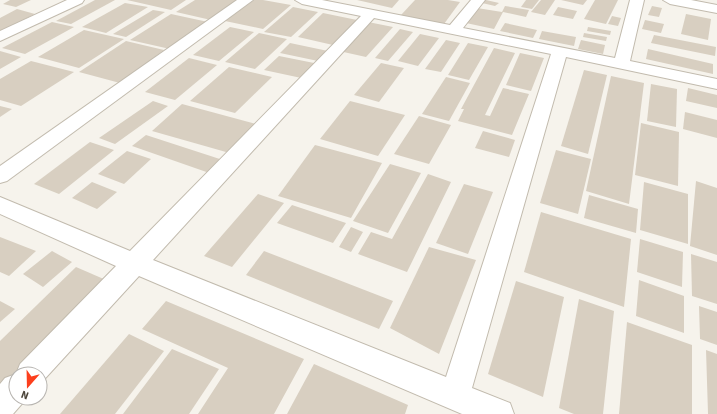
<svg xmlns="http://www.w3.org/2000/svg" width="717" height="414" font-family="'Source Sans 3',sans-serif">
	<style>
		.building { fill: #d8cfc1 }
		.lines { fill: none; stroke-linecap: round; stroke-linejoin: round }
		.minor-casing { stroke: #c2bbae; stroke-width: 2 }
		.minor { fill: #fff; fill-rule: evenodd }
	</style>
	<rect width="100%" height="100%" fill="#f6f3ec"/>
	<g class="building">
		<polygon points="10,0 31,0 16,7 3,4"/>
		<polygon points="95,0 115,0 71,24 56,21"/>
		<polygon points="127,0 186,0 171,10"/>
		<polygon points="195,0 238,0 211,20 176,12"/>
		<polygon points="254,0 263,0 291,5 263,29 225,21"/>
		<polygon points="357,0 399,0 392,8"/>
		<polygon points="415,0 448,0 460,2 444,24 401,15"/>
		<polygon points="485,0 486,0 499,3 495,6 482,3"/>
		<polygon points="526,0 539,0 532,9 521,7"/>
		<polygon points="541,0 555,0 545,15 531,12"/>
		<polygon points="561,0 587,0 583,5"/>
		<polygon points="595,0 618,0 606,24 584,19"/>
		<polygon points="125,3 148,7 106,33 82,27"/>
		<polygon points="505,6 529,10 526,17 503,12 494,29 466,23 477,8 502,12"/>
		<polygon points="652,6 662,8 659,17 648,15"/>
		<polygon points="293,7 318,12 291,37 264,32"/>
		<polygon points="558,7 577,11 573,19 553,15"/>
		<polygon points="17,9 35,14 0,31 0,18"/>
		<polygon points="153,10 165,12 126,37 113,34"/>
		<polygon points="323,13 357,20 333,45 298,37"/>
		<polygon points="171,14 208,22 170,49 130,40"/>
		<polygon points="686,14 711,19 708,40 681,34"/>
		<polygon points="612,16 621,18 618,26 608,24"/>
		<polygon points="645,20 664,24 661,33 642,29"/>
		<polygon points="52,22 74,27 25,54 2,48"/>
		<polygon points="368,22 393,27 366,57 339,51"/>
		<polygon points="505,23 537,30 533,38 500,31"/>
		<polygon points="230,27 254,32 219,61 193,55"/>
		<polygon points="588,27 611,31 610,35 587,31"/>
		<polygon points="400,29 413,32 388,61 375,58"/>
		<polygon points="84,30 124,39 79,68 38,57"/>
		<polygon points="542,31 576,37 574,46 539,39"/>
		<polygon points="259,33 287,39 255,69 225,62"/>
		<polygon points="584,33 607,37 606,41 583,37"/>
		<polygon points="420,34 439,38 418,66 398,61"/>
		<polygon points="654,35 716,47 715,56 651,43"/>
		<polygon points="446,40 460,43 441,72 425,69"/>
		<polygon points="581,40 605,45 603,54 578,49"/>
		<polygon points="126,41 164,50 120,83 79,72"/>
		<polygon points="290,43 328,51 318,61 280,53"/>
		<polygon points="468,43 488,47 469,80 448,75"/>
		<polygon points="494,48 515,53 485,115 490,116 503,88 529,94 512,135 458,121 464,109 461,109"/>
		<polygon points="648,49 713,64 713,74 646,59"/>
		<polygon points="0,51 21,57 0,69"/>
		<polygon points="520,53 544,58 531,91 506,85"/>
		<polygon points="279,56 319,64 306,79 264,70"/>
		<polygon points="189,58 217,65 175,100 145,92"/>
		<polygon points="31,61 74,72 21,106 0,100 0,79"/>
		<polygon points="381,63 404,68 379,102 354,95"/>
		<polygon points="229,67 272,77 235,113 190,101"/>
		<polygon points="584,70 607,75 588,154 561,146"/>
		<polygon points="611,76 644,83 629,204 586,191"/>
		<polygon points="446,77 470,83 449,121 422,114"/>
		<polygon points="651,84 677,89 676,127 647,121"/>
		<polygon points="688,88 717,95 717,108 686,101"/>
		<polygon points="153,101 168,106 115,144 99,138"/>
		<polygon points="350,101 405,115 378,156 320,139"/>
		<polygon points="182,104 260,125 233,154 152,131"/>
		<polygon points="0,106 12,109 0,117"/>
		<polygon points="685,112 717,120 717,138 683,129"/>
		<polygon points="419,116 451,125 429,164 394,154"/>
		<polygon points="641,123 679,132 678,186 635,175"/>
		<polygon points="483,131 515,140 509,157 475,148"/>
		<polygon points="146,135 229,162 215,175 132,146"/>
		<polygon points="90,142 114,150 59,194 34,184"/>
		<polygon points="315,145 382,163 351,218 278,196"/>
		<polygon points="556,150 591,159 578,214 540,203"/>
		<polygon points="127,151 151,159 124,184 98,174"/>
		<polygon points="390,164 421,173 388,233 353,221"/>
		<polygon points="428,174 451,182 407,272 358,254 371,232 392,239"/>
		<polygon points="696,181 717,188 717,255 690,246"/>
		<polygon points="92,182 117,192 97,209 72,198"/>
		<polygon points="644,182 688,194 688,244 640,230"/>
		<polygon points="464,184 493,192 468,254 436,243"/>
		<polygon points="258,194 284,203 232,267 204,256"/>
		<polygon points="589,195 638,209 636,233 584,218"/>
		<polygon points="292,205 346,223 333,243 277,223"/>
		<polygon points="541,212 631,239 624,307 524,272"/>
		<polygon points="351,227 363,232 351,252 339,247"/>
		<polygon points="0,237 36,251 9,276 0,272"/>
		<polygon points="640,239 683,252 682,287 637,272"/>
		<polygon points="429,247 476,260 439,354 390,328"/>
		<polygon points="52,251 72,262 43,287 23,274"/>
		<polygon points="264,251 393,301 379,329 246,275"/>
		<polygon points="691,254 717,262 717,304 692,296"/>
		<polygon points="76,267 106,280 0,389 0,341"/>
		<polygon points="639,280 684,296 684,333 636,316"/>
		<polygon points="516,281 564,297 543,397 488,374"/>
		<polygon points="579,299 614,311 603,414 574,414 559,408"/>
		<polygon points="0,301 15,309 0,322"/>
		<polygon points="166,301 304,359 274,414 198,414 228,368 142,329"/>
		<polygon points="699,306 717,312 717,345 700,339"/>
		<polygon points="627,322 692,345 692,414 619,414"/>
		<polygon points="129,334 164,351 115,414 60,414"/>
		<polygon points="172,349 219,369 189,414 123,414"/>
		<polygon points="706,350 717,354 717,414 708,414"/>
		<polygon points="314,364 408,405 405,414 287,414"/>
	</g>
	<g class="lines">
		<g class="minor-casing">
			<g id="minor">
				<polygon points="67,0 84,0 82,3 0,41 0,31"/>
				<polygon points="237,0 253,0 7,181 0,183 0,166"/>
				<path d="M 295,0 L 322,0 L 450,25 L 471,0 L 485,0 L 463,28 L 615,58 L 630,0 L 644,0 L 630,61 L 717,79 L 717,89 L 566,57 L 472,388 L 510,403 L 514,414 L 462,414 L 139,276 L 40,384 L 40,374 L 16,374 L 16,398 L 27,398 L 13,414 L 0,414 L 0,384 L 5,378 L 16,374 L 20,364 L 116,266 L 0,214 L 0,197 L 130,251 L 361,16 L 302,4 ZM 374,18 L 551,54 L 446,377 L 153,260 Z"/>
				<polygon points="663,0 691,0 717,5 717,13 670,4"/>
			</g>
		</g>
		<use href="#minor" class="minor"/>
	</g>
	<g transform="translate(28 386) rotate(200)"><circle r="19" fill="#ffffff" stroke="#b7b4b0"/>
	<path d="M0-3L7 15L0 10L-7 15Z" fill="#fc3f1d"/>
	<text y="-6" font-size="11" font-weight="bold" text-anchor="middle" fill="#4b4439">N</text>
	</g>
</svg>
